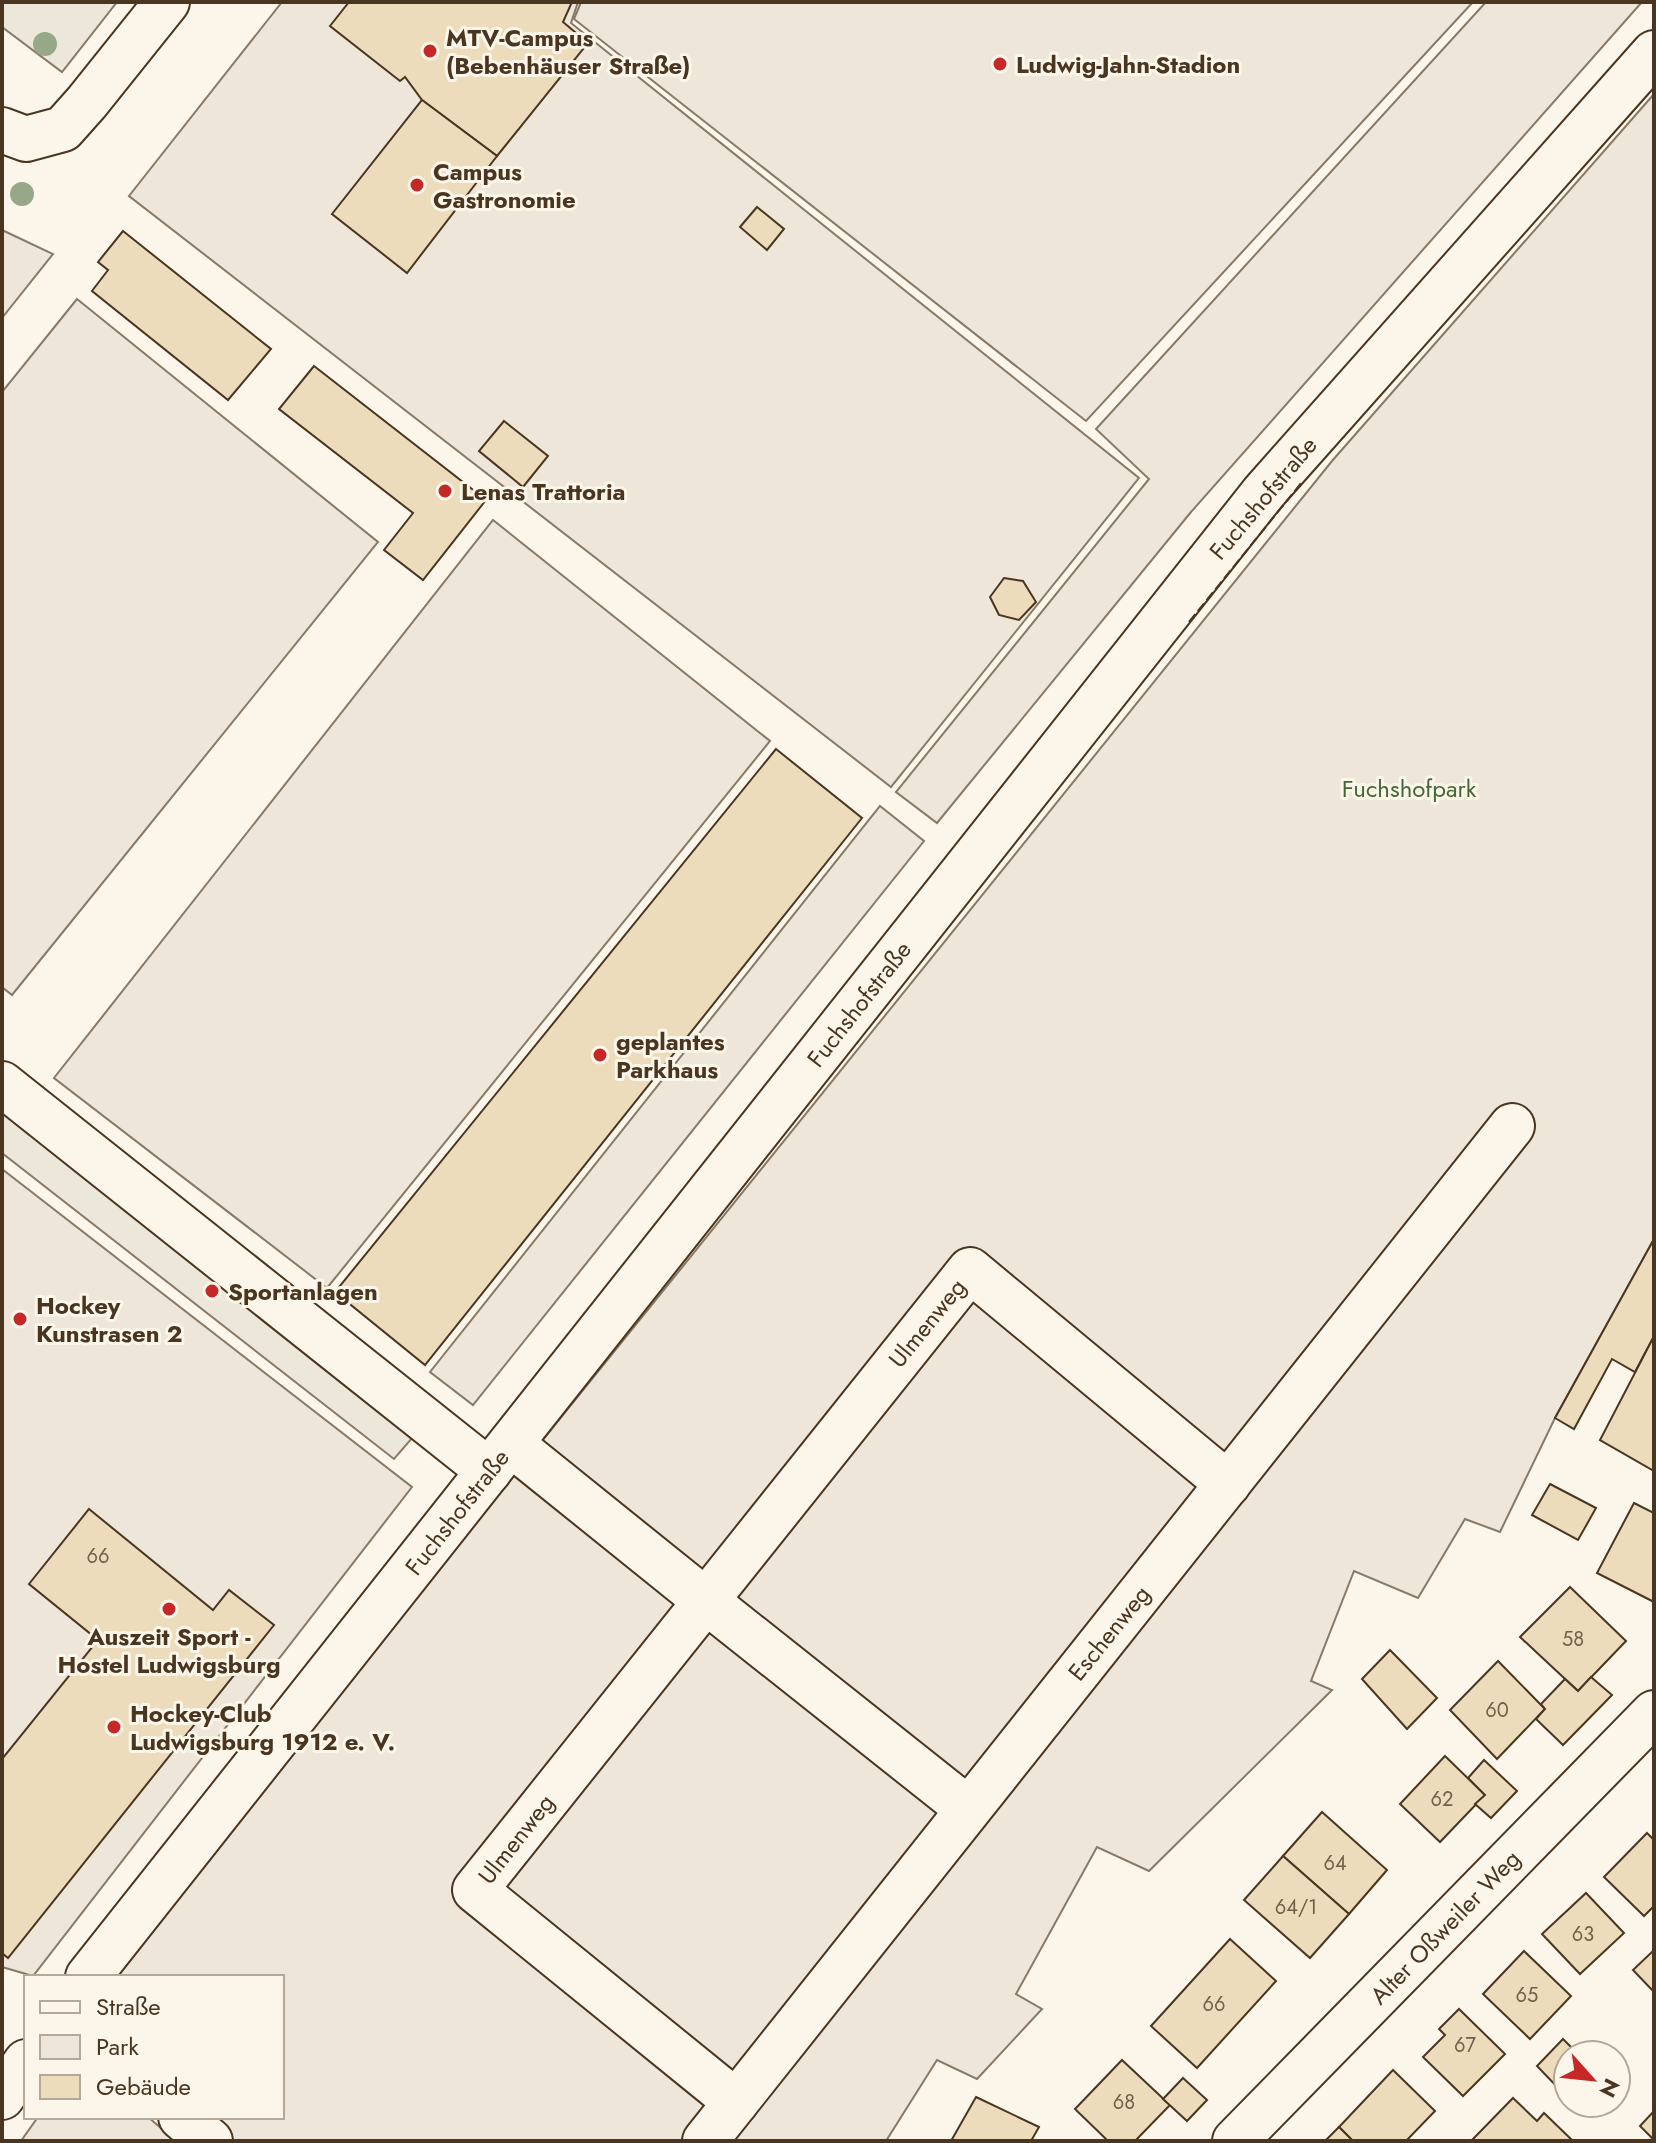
<svg xmlns="http://www.w3.org/2000/svg" width="1656" height="2143" font-family="Jost,sans-serif">
	<style>
		.green { fill: #ede6d9; stroke: #887966; stroke-width: 2 }
		.parking { fill: #ede7d9; stroke: #887966; stroke-width: 2 }
		.building { fill: #ecdcbc; stroke: #4a3520; stroke-width: 2 }
		.lines { fill: none; stroke-linecap: round; stroke-linejoin: round }
		.minor-casing { stroke: #4a3520; stroke-width: 48 }
		.minor { stroke: #fbf6e9; stroke-width: 44 }
		.fence { stroke: #4a3520; stroke-width: 2; stroke-dasharray: 10 4; stroke-linecap: butt }
		.tree { fill: #96a887 }
		.poi-dot { fill: #c62828; stroke: #fbf6e9; stroke-width: 3 }
		.labels { text-anchor: middle; dominant-baseline: central; stroke-width: 6; stroke-linejoin: round; paint-order: stroke }
		.number-label { font-size: 20px; fill: #725f47 }
		.poi-label { font-size: 24px; font-weight: bold; fill: #4a3520; stroke: #fbf6e9; text-anchor: start }
		.street-label { font-size: 24px; fill: #4a3520; stroke: #fbf6e9 }
		.park-label { font-size: 24px; fill: #436837; stroke: #fbf6e9 }
	</style>
	<rect width="100%" height="100%" fill="#fbf6e9"/>
	<g class="green">
		<polygon points="282,2 578,2 571,23 1139,478 891,787 129,196"/>
		<polygon points="581,2 1473,2 1086,421 574,19"/>
		<polygon points="1486,2 1642,2 1191,512 937,823 896,792 1149,479 1096,429"/>
		<polygon points="1654,94 1654,1239 1555,1418 1500,1532 1465,1519 1418,1598 1354,1571 1311,1681 1332,1690 1149,1871 1097,1847 1016,1994 1042,2009 977,2079 937,2060 886,2141 210,2141 181,2117 282,2117 282,1977 117,1977 372,1652 1332,461"/>
		<polygon points="2,230 53,254 2,318"/>
		<polygon points="77,299 378,542 12,995 2,987 2,392"/>
		<polygon points="493,520 770,741 327,1288 54,1078"/>
		<polygon points="880,806 924,841 473,1405 430,1372"/>
		<polygon points="2,1169 412,1487 33,1976 2,1967"/>
		<polygon points="38,2117 148,2117 176,2141 21,2141"/>
	</g>
	<g class="parking">
		<polygon points="2,2 117,2 62,72 2,27"/>
		<polygon points="2,1098 420,1429 394,1459 2,1153"/>
	</g>
	<g class="building">
		<polygon points="349,2 572,2 563,22 588,43 497,156 422,100 405,77 400,81 330,26"/>
		<polygon points="422,100 497,156 407,273 332,214"/>
		<polygon points="757,207 784,229 767,250 740,227"/>
		<polygon points="123,231 271,349 228,400 92,291 108,270 98,262"/>
		<polygon points="314,366 486,500 423,580 384,550 413,513 279,409"/>
		<polygon points="504,421 548,456 523,487 479,451"/>
		<polygon points="1004,578 1023,581 1036,602 1019,620 999,615 990,597"/>
		<polygon points="776,749 862,818 425,1365 335,1292"/>
		<polygon points="1654,1239 1654,1336 1635,1372 1612,1359 1574,1429 1555,1418"/>
		<polygon points="1652,1340 1654,1341 1654,1471 1600,1440"/>
		<polygon points="1550,1484 1596,1508 1578,1540 1532,1515"/>
		<polygon points="1634,1503 1654,1513 1654,1602 1597,1573"/>
		<polygon points="89,1509 213,1610 229,1590 274,1625 8,1958 2,1953 2,1759 98,1640 29,1584"/>
		<polygon points="1570,1587 1626,1641 1578,1691 1520,1637"/>
		<polygon points="1390,1650 1437,1698 1407,1729 1362,1679"/>
		<polygon points="1498,1661 1545,1709 1497,1759 1450,1710"/>
		<polygon points="1591,1677 1612,1695 1563,1745 1536,1719 1545,1709 1541,1704 1565,1679 1578,1691"/>
		<polygon points="1445,1756 1485,1795 1440,1842 1400,1804"/>
		<polygon points="1484,1760 1517,1791 1491,1818 1475,1804 1485,1795 1468,1778"/>
		<polygon points="1322,1812 1387,1870 1349,1914 1283,1856"/>
		<polygon points="1647,1833 1654,1840 1654,1906 1644,1916 1604,1877"/>
		<polygon points="1283,1856 1349,1914 1310,1958 1244,1900"/>
		<polygon points="1586,1893 1624,1933 1580,1974 1542,1934"/>
		<polygon points="1230,1939 1276,1981 1197,2068 1151,2026"/>
		<polygon points="1654,1950 1654,1992 1633,1970"/>
		<polygon points="1524,1951 1571,1996 1530,2039 1483,1994"/>
		<polygon points="1459,2009 1505,2054 1463,2096 1423,2057 1445,2035 1439,2029"/>
		<polygon points="1563,2039 1579,2055 1568,2055 1568,2088 1563,2093 1537,2066"/>
		<polygon points="1122,2060 1170,2105 1135,2141 1108,2141 1075,2109"/>
		<polygon points="1393,2070 1435,2111 1406,2141 1353,2141 1339,2127"/>
		<polygon points="1183,2078 1207,2100 1187,2121 1163,2099"/>
		<polygon points="976,2097 1039,2127 1031,2141 951,2141"/>
		<polygon points="1513,2098 1537,2121 1544,2113 1573,2141 1471,2141"/>
		<polygon points="1654,2111 1654,2140 1640,2126"/>
		<polygon points="1339,2127 1353,2141 1325,2141"/>
	</g>
	<g class="lines">
		<g class="minor-casing">
			<g id="minor">
				<polyline points="2,130 26,139 63,129 87,102 167,2"/>
				<polyline points="2,1084 489,1471"/>
				<polyline points="511,1444 706,1601 968,1809"/>
				<polyline points="88,1977 1264,492 1654,53"/>
				<polyline points="2,2097 26,2062"/>
				<polyline points="736,2102 475,1890 970,1270 1228,1484"/>
				<polyline points="181,2117 210,2141"/>
				<polyline points="705,2141 1512,1126"/>
				<polyline points="1235,2141 1654,1713"/>
			</g>
		</g>
		<use href="#minor" class="minor"/>
		<polyline class="fence" points="1189,622 1302,482"/>
	</g>
	<g class="tree">
		<circle cx="45" cy="44" r="12"/>
		<circle cx="22" cy="194" r="12"/>
	</g>
	<g class="poi-dot">
		<circle cx="430" cy="51" r="8"/>
		<circle cx="1000" cy="64" r="8"/>
		<circle cx="417" cy="185" r="8"/>
		<circle cx="445" cy="491" r="8"/>
		<circle cx="600" cy="1055" r="8"/>
		<circle cx="212" cy="1291" r="8"/>
		<circle cx="20" cy="1319" r="8"/>
		<circle cx="169" cy="1609" r="8"/>
		<circle cx="114" cy="1727" r="8"/>
	</g>
	<g class="labels">
		<g class="number-label">
			<text x="98" y="1556">66</text>
			<text x="1573" y="1639">58</text>
			<text x="1497" y="1710">60</text>
			<text x="1442" y="1799">62</text>
			<text x="1335" y="1863">64</text>
			<text x="1296" y="1907">64/1</text>
			<text x="1583" y="1934">63</text>
			<text x="1527" y="1995">65</text>
			<text x="1214" y="2004">66</text>
			<text x="1465" y="2045">67</text>
			<text x="1124" y="2102">68</text>
		</g>
		<g class="poi-label">
			<text x="446" y="37">MTV-Campus<tspan x="446" dy="28">(Bebenhäuser Straße)</tspan></text>
			<text x="1016" y="64">Ludwig-Jahn-Stadion</text>
			<text x="433" y="171">Campus<tspan x="433" dy="28">Gastronomie</tspan></text>
			<text x="461" y="491">Lenas Trattoria</text>
			<text x="616" y="1041">geplantes<tspan x="616" dy="28">Parkhaus</tspan></text>
			<text x="228" y="1291">Sportanlagen</text>
			<text x="36" y="1305">Hockey<tspan x="36" dy="28">Kunstrasen 2</tspan></text>
			<text x="169" y="1636" text-anchor="middle">Auszeit Sport -<tspan x="169" dy="28">Hostel Ludwigsburg</tspan></text>
			<text x="130" y="1713">Hockey-Club<tspan x="130" dy="28">Ludwigsburg 1912 e. V.</tspan></text>
		</g>
		<g class="street-label">
			<text transform="translate(1263 498) rotate(-50)">Fuchshofstraße</text>
			<text transform="translate(859 1004) rotate(-52)">Fuchshofstraße</text>
			<text transform="translate(927 1323) rotate(-51)">Ulmenweg</text>
			<text transform="translate(457 1512) rotate(-52)">Fuchshofstraße</text>
			<text transform="translate(1109 1633) rotate(-51)">Eschenweg</text>
			<text transform="translate(516 1839) rotate(-52)">Ulmenweg</text>
			<text transform="translate(1445 1927) rotate(-46)">Alter Oßweiler Weg</text>
		</g>
		<g class="park-label">
			<text x="1409" y="788">Fuchshofpark</text>
		</g>
	</g>
	<rect width="1656" height="2143" fill="none" stroke="#4a3520" stroke-width="8"/>
	<rect x="24" y="1975" width="260" height="144" fill="#fbf6e9" stroke="#b4a999" stroke-width="2"/>
	<rect x="40" y="2001" width="40" height="12" fill="#fbf6e9" stroke="#b4a999" stroke-width="2"/>
	<text x="96" y="2015" font-size="24" fill="#4a3520">Straße</text>
	<rect x="40" y="2035" width="40" height="24" fill="#ede6d9" stroke="#b4a999" stroke-width="2"/>
	<text x="96" y="2055" font-size="24" fill="#4a3520">Park</text>
	<rect x="40" y="2075" width="40" height="24" fill="#ecdcbc" stroke="#b4a999" stroke-width="2"/>
	<text x="96" y="2095" font-size="24" fill="#4a3520">Gebäude</text>
	<g transform="translate(1592 2079) rotate(117)"><circle r="38" fill="#fbf6e9" stroke="#b4a999" stroke-width="2"/>
	<path d="M0-6L14 30L0 20L-14 30Z" fill="#c62828"/>
	<text y="-12" font-size="22" font-weight="bold" text-anchor="middle" fill="#4a3520">N</text>
	</g>
</svg>
